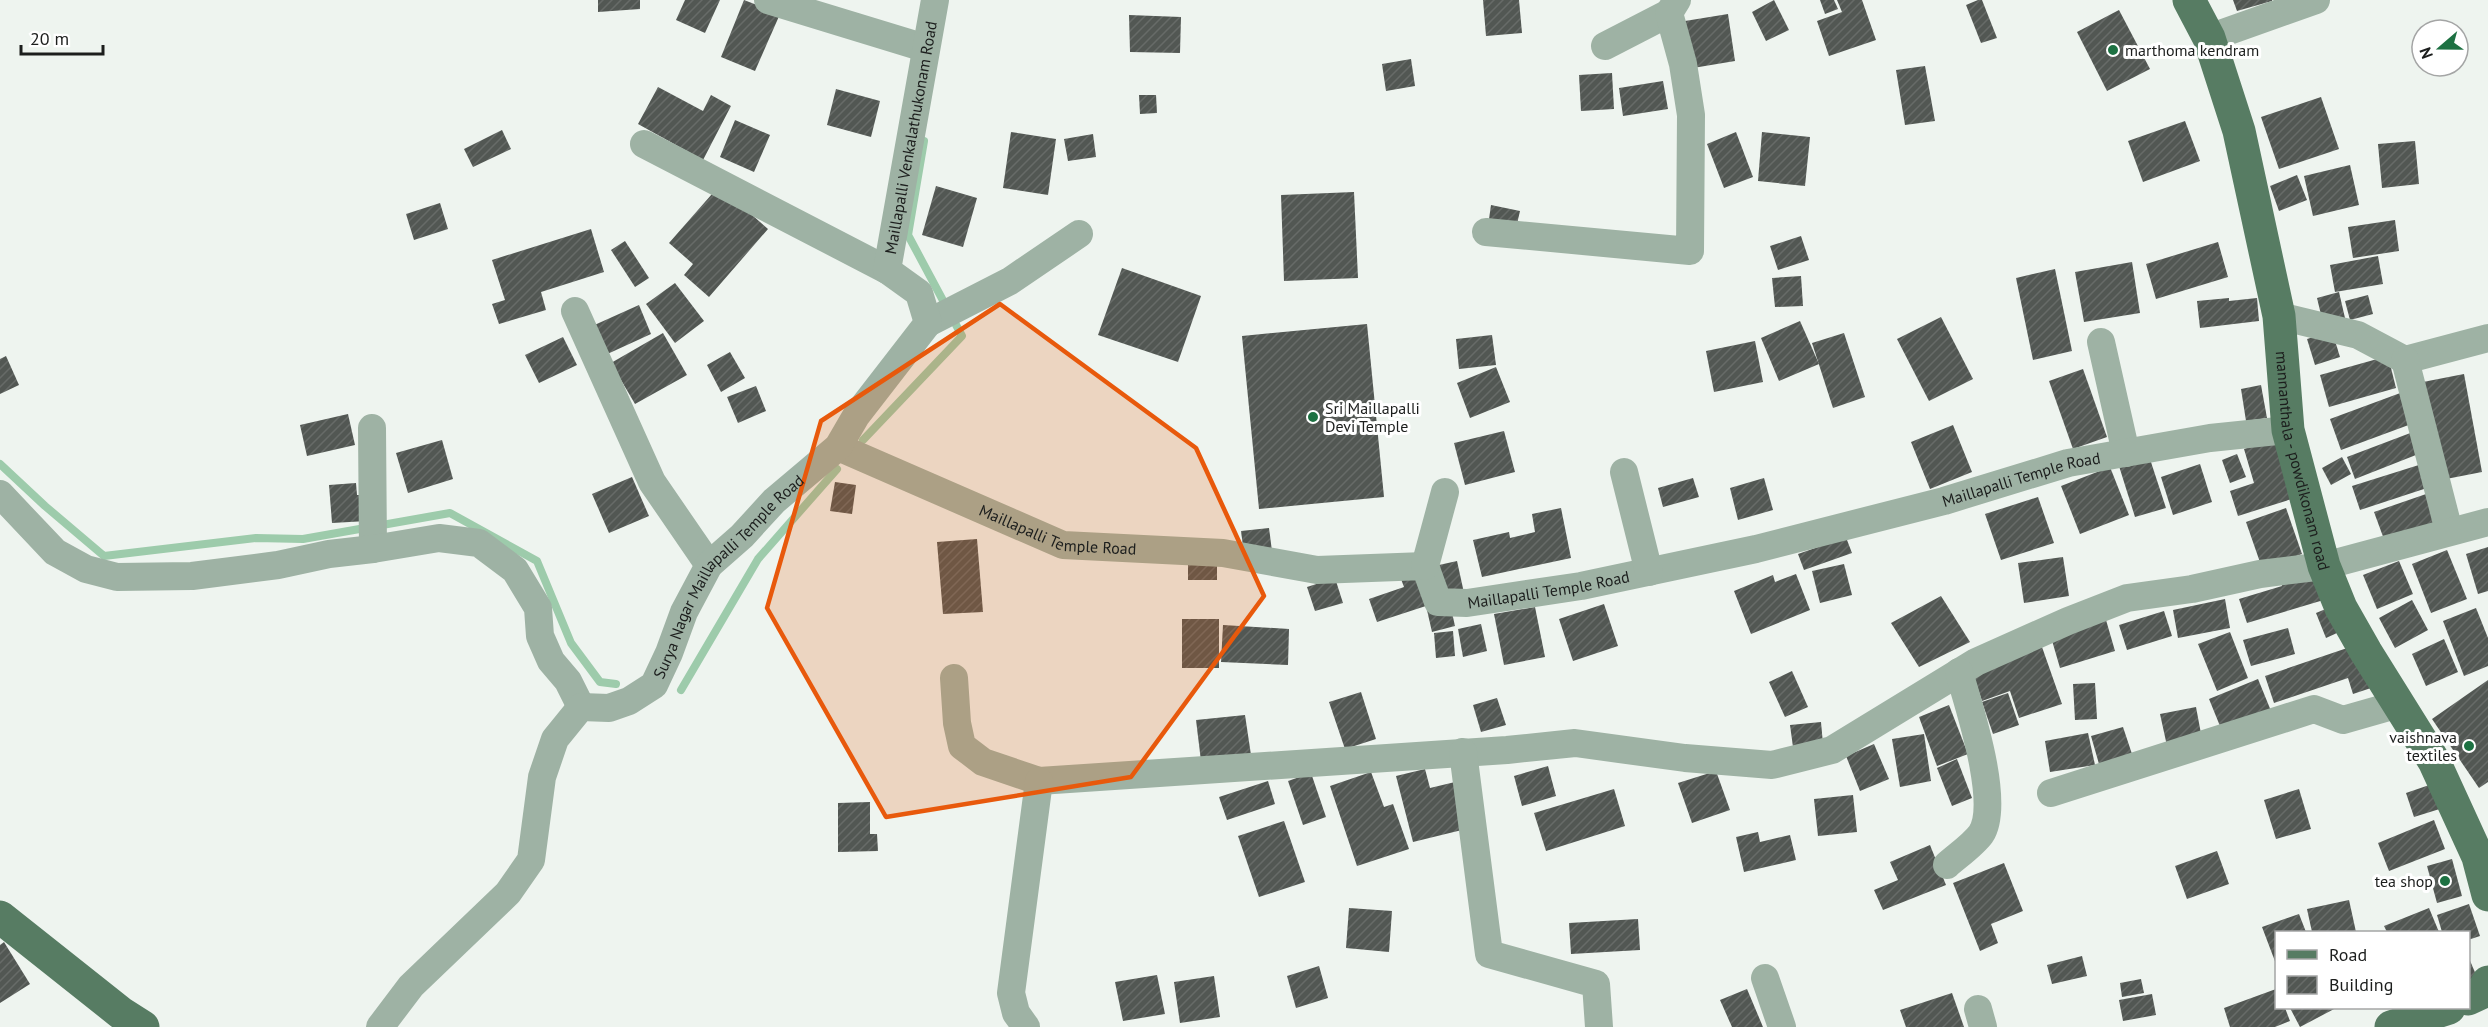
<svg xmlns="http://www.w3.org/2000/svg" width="2488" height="1027" font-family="'PT Sans',sans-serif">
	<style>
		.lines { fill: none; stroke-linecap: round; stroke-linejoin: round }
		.stream { stroke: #9dcbab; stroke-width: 8 }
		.building { fill: url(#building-hatch) }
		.minor { stroke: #9eb2a4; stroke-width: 28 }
		.major { stroke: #577c63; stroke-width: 33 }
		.marked { fill: #e8590c; fill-opacity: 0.2; stroke: #e8590c; stroke-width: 4.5; stroke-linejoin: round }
		.poi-dot { fill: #1d7142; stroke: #fff; stroke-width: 2 }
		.labels { text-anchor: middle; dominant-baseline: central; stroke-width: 6; stroke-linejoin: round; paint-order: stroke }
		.poi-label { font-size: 16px; fill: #1c1e1d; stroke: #fff; text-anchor: start }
		.street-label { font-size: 16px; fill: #1c1e1d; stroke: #fff }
	</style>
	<defs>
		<pattern id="building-hatch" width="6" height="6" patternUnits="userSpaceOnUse" patternTransform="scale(1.5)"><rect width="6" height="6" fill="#525753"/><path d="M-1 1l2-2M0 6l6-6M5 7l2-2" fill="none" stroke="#676b68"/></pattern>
	</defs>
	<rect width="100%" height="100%" fill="#eef4ef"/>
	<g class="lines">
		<g class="stream">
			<polyline points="863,440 962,336 908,235 924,141"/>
			<polyline points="0,464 45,506 104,556 256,538 303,539 450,513 537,561 571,643 600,682 616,684"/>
			<polyline points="681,690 758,559 837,469"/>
		</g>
	</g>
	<g class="building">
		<polygon points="598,0 640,0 640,9 598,12"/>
		<polygon points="685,0 720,0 705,33 676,20"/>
		<polygon points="744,0 780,14 755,71 721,57"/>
		<polygon points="1483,0 1519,0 1522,33 1486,36"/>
		<polygon points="1774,0 1789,30 1766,41 1752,12"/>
		<polygon points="1820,0 1834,0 1838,9 1825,14"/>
		<polygon points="1837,0 1862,0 1876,40 1829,56 1817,21 1842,12"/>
		<polygon points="1978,0 1982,0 1997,38 1981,43 1966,5"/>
		<polygon points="2233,0 2272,0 2272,1 2237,11"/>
		<polygon points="2119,10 2150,69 2107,91 2077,32"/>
		<polygon points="1728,14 1735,61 1693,68 1685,21"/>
		<polygon points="1129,15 1181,17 1180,53 1130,52"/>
		<polygon points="1411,59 1415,86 1386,91 1382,64"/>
		<polygon points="1925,66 1935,121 1905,125 1896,70"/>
		<polygon points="1612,73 1614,109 1581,111 1579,75"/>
		<polygon points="1663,81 1668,109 1623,116 1619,88"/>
		<polygon points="658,87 703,111 711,95 731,106 703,160 638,124"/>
		<polygon points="836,89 880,101 871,137 827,125"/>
		<polygon points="1139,95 1156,95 1157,113 1140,114"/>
		<polygon points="2321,97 2339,149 2279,169 2261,117"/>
		<polygon points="735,120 770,135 754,172 720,157"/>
		<polygon points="2185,121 2200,161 2143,182 2128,141"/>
		<polygon points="502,130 511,149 473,167 464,149"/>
		<polygon points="1011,132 1056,139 1048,195 1003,188"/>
		<polygon points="1736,132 1753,177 1724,188 1707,144"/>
		<polygon points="1762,132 1810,137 1805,186 1758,181"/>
		<polygon points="1093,134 1096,157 1068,161 1064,139"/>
		<polygon points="2415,141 2419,184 2382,188 2378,144"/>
		<polygon points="2350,165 2359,205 2313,216 2304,176"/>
		<polygon points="2297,175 2307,200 2279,211 2270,186"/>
		<polygon points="719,186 768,229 709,297 684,275 693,264 669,243"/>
		<polygon points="936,186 977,198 963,247 922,235"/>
		<polygon points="1354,192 1358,278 1284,281 1281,195"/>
		<polygon points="440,203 448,229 414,240 406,214"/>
		<polygon points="1491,205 1520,211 1517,224 1489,219"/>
		<polygon points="2395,220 2399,251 2353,258 2348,227"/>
		<polygon points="591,229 604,272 541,292 546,310 499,324 492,304 505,300 492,260"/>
		<polygon points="1801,236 1809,260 1778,270 1770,246"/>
		<polygon points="625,241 649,278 635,287 611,250"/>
		<polygon points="2218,242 2228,277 2156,299 2146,264"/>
		<polygon points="2378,256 2383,284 2335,292 2330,265"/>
		<polygon points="2132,262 2140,313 2084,322 2075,272"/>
		<polygon points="1122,268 1201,296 1178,362 1098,335"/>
		<polygon points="2055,269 2072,351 2033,360 2016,278"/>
		<polygon points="1801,276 1803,306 1775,307 1772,278"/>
		<polygon points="675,283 704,321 675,343 646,304"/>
		<polygon points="2339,292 2345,318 2323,323 2317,298"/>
		<polygon points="2368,295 2373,314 2350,320 2345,301"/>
		<polygon points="2229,298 2229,301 2257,298 2259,321 2200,328 2197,301"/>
		<polygon points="639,305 651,334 603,356 590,327"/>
		<polygon points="1941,317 1973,379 1929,401 1897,339"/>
		<polygon points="1800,321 1819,364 1779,381 1761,338"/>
		<polygon points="1367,324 1384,497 1259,509 1242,336"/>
		<polygon points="2332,331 2340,357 2315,365 2307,339"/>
		<polygon points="663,333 687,375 635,404 611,363"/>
		<polygon points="1844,333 1865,397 1833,408 1812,343"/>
		<polygon points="1492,335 1496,365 1459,369 1456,339"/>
		<polygon points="563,337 577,365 539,383 525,355"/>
		<polygon points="1755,341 1763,382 1714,392 1706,351"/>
		<polygon points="730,352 745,378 721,392 707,365"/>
		<polygon points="6,356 19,385 0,394 0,359"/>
		<polygon points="2388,356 2396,388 2329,407 2320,375"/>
		<polygon points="1496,367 1510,402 1470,418 1457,383"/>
		<polygon points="2083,369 2107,437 2073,449 2049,381"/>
		<polygon points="2464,374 2482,472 2441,480 2423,382"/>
		<polygon points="2261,385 2267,418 2246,421 2241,389"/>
		<polygon points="756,386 766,411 738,423 727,397"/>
		<polygon points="2403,392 2414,423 2341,450 2330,419"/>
		<polygon points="348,414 355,445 307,456 300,425"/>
		<polygon points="1953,425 1972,472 1930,489 1911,442"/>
		<polygon points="1504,431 1515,472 1465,485 1454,443"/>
		<polygon points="2413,432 2421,453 2355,479 2347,457"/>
		<polygon points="2280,437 2298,497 2238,516 2230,491 2254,483 2244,449"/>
		<polygon points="442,440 453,479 408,493 396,453"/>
		<polygon points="2237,454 2246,477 2230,483 2222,460"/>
		<polygon points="2149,456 2166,508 2135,517 2119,466"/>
		<polygon points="2342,457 2351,474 2331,485 2322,468"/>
		<polygon points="2200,464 2212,502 2173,515 2161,477"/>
		<polygon points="2422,464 2430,487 2360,510 2352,486"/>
		<polygon points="2110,467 2129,515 2080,534 2061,486"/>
		<polygon points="632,477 649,516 609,533 592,494"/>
		<polygon points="1693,478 1699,497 1663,507 1658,488"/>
		<polygon points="1764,478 1773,510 1738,520 1730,488"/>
		<polygon points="835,482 856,485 852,514 830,511"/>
		<polygon points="356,483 357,495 365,495 367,521 332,523 329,485"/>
		<polygon points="2429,493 2439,524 2385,542 2374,512"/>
		<polygon points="2038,497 2054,543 2001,560 1985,514"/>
		<polygon points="1561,508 1571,558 1482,577 1473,540 1509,532 1510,538 1535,532 1532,514"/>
		<polygon points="2286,508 2302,554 2262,568 2246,522"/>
		<polygon points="1842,527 1852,553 1804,570 1798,554 1818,547"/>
		<polygon points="1269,528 1272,551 1244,554 1241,531"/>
		<polygon points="977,539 983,612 943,614 937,542"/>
		<polygon points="2488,547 2488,591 2478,594 2466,554"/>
		<polygon points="2447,550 2467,599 2431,613 2412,564"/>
		<polygon points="2063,557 2069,596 2024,603 2018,563"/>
		<rect x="1188" y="558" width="29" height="22"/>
		<polygon points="1457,561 1464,593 1437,599 1430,567"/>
		<polygon points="2399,561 2413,594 2377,609 2363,575"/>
		<polygon points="1844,564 1852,595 1820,603 1812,571"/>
		<polygon points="2319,570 2327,599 2247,623 2239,599 2282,586 2281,581"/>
		<polygon points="1424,572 1435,603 1377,622 1369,599 1404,587 1401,579"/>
		<polygon points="1796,574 1810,610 1751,634 1734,591 1773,575 1775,582"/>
		<polygon points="1335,578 1343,603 1315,611 1307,587"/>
		<polygon points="1941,596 1970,642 1919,667 1891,623"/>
		<polygon points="2225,599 2230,628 2178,638 2173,610"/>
		<polygon points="2412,600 2428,630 2395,648 2379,618"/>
		<polygon points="1450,604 1455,626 1432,632 1427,610"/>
		<polygon points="1604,604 1618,646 1573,661 1559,619"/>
		<polygon points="2338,604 2348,628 2326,638 2316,613"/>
		<polygon points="1535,607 1545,657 1504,665 1494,614"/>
		<polygon points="2476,608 2488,638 2488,666 2464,676 2443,621"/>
		<polygon points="2164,611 2172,636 2127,650 2119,625"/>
		<rect x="1182" y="619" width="37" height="49"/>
		<polygon points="2106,620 2115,651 2060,668 2051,637"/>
		<polygon points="1481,624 1487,651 1463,657 1458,629"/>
		<polygon points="1223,625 1289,629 1288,665 1221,662"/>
		<polygon points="2288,628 2295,654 2251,666 2243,640"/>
		<polygon points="1453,631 1455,656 1436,658 1434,633"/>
		<polygon points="2230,632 2248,678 2217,691 2198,644"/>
		<polygon points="2444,639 2458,672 2426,686 2412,654"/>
		<polygon points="2359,644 2374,687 2353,694 2348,678 2274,703 2265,676"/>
		<polygon points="2042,647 2062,704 2019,718 2010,691 1982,701 1972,671"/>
		<polygon points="1792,671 1808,707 1785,717 1769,682"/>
		<polygon points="2258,679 2271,711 2222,731 2209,699"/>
		<polygon points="2488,680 2488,782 2479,788 2432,719"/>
		<polygon points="2095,683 2097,719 2075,720 2073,684"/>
		<polygon points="1361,692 1376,739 1345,749 1329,702"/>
		<polygon points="2008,693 2019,725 1993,734 1982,702"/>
		<polygon points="1497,698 1506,725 1481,732 1473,705"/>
		<polygon points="1949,705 1968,754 1937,766 1919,717"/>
		<polygon points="2196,707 2202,739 2167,746 2160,714"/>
		<polygon points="1245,715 1251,755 1201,761 1196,720"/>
		<polygon points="1821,722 1823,744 1793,747 1790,725"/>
		<polygon points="2123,727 2132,754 2099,764 2091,736"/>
		<polygon points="2088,733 2095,765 2050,772 2045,741"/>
		<polygon points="1924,734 1931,781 1900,787 1892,739"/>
		<polygon points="1874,744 1889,779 1860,791 1846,756"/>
		<polygon points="1957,759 1972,798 1952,806 1937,768"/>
		<polygon points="1548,766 1556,796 1522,806 1514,776"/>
		<polygon points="1425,769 1430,788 1455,782 1466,829 1413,842 1396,776"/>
		<polygon points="1716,771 1730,810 1692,823 1678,783"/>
		<polygon points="1371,772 1384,807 1393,804 1409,849 1357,866 1330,786"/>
		<polygon points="1311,773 1326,817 1303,825 1288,781"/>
		<polygon points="1268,781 1275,804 1227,820 1219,797"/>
		<polygon points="2438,782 2446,807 2414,817 2406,793"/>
		<polygon points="1614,789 1625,826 1546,851 1534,813"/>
		<polygon points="2299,789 2311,829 2276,839 2264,800"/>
		<polygon points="1853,795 1857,832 1818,836 1814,799"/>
		<polygon points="870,802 870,834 877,834 878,851 838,852 838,803"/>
		<polygon points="2434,820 2445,849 2389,871 2378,843"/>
		<polygon points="1284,821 1305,882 1259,897 1238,836"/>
		<polygon points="1758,832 1760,842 1790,835 1796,860 1744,872 1736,837"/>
		<polygon points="1930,845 1946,885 1883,910 1874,890 1898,880 1890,862"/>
		<polygon points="2217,851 2229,884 2187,899 2175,866"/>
		<polygon points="2452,859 2462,896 2437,903 2427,866"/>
		<polygon points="2004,863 2023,911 1991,924 1998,943 1980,951 1953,883"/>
		<polygon points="2349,900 2356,932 2312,932 2307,909"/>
		<polygon points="2469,904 2480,936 2468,940 2468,932 2442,932 2437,915"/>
		<polygon points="1349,908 1392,911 1389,952 1346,948"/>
		<polygon points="2429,908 2439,932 2387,932 2384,926"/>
		<polygon points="2299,914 2306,932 2276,932 2276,964 2262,927"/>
		<polygon points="1638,919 1640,950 1571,954 1569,923"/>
		<polygon points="4,942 30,984 0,1003 0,945"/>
		<polygon points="2082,956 2087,976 2052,984 2047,965"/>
		<polygon points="2468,956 2477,977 2468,980"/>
		<polygon points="1319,966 1328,998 1296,1008 1287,976"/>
		<polygon points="1157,975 1165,1014 1123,1021 1115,982"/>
		<polygon points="1214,976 1220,1017 1180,1023 1174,982"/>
		<polygon points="2141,979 2144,993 2122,997 2120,983"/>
		<polygon points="1747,989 1763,1027 1732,1027 1720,1000"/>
		<polygon points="2276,989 2276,1008 2285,1008 2290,1021 2275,1027 2230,1027 2224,1008"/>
		<polygon points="1952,993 1964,1027 1906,1027 1900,1010"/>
		<polygon points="2152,994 2156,1015 2123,1021 2119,1000"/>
		<polygon points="2290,1008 2336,1008 2300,1027"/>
	</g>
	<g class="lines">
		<g class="minor">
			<polyline points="768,0 925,48"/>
			<polyline points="2209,38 2316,0"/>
			<polyline points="1605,46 1669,13"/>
			<polyline points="644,144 887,270"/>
			<polyline points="1486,232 1690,251 1691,115 1683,64 1669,13 1677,0"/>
			<polyline points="575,311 652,482 709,565"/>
			<polyline points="2279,316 2358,335 2405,360 2488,338"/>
			<polyline points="928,323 1010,281 1079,234"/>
			<polyline points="2101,342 2126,453"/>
			<polyline points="2405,360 2449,531"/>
			<polyline points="372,428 373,549"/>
			<path id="s1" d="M 838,447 L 1063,545 L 1223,553 L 1317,570 L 1425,566 L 1438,602 L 1467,603 L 1581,586 L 1756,549 L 1944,501 L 2068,463 L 2210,438 L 2288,430"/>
			<polyline points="1624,472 1649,572"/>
			<polyline points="0,494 55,552 86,569 117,577 192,576 278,565 329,554 373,549 439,538 479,543 515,570 538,608 540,636 551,661 568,681 581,707"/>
			<polyline points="1425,566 1445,492"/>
			<polyline points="954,678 957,723 962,746 983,762 1039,781 1507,750 1575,743 1685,758 1772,765 1832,750 1976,662 2068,621 2127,598 2192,589 2260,574 2324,566 2488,522"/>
			<polyline points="1463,752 1489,954 1596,984 1599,1027"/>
			<polyline points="2051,793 2314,709 2343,720 2399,704"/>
			<path d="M 1947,865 C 1957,856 1973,845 1981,834 C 2001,803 1969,707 1959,672"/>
			<polyline points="1765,978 1782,1027"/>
			<polyline points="1978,1009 1983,1027"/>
			<path id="s2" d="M 380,1027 L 411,986 L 508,893 L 531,860 L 542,777 L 555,739 L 581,707 L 609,708 L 629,701 L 654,685 L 669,653 L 684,612 L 709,565 L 742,536 L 774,501 L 838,447 L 856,416 L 928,323 L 919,293 L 887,270 L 935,0"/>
			<polyline points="1026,1027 1016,1013 1011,993 1039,781"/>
		</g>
		<g class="major">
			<path id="s3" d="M 2189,0 L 2209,38 L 2239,131 L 2279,316 L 2288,430 L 2324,566 L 2341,608 L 2366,652 L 2434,761 L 2478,857 L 2488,895"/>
			<polyline points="0,917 121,1013 143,1027"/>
			<polyline points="2468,999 2481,993 2488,982"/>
			<polyline points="2391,1027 2449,1008"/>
		</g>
	</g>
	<path class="marked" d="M 1000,304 L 1196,448 L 1264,596 L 1131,777 L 886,817 L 767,608 L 821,421 Z"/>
	<g class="poi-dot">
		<circle cx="2113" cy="50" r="6"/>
		<circle cx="1313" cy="417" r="6"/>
		<circle cx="2469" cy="746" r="6"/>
		<circle cx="2445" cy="881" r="6"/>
	</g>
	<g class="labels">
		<g class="poi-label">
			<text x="2125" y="50">marthoma kendram</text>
			<text x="1325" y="408">Sri Maillapalli<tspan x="1325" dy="18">Devi Temple</tspan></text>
			<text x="2457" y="737" text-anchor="end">vaishnava<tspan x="2457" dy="18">textiles</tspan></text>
			<text x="2433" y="881" text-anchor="end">tea shop</text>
		</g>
		<g class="street-label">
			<text stroke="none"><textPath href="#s2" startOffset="1136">Maillapalli Venkalathukonam Road</textPath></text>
			<text stroke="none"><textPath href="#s3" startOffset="477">mannanthala - powdikonam road</textPath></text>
			<text stroke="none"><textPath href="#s1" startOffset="1245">Maillapalli Temple Road</textPath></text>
			<text stroke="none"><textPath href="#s1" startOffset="237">Maillapalli Temple Road</textPath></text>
			<text stroke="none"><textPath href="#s2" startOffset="604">Surya Nagar Maillapalli Temple Road</textPath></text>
			<text stroke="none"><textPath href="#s1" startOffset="759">Maillapalli Temple Road</textPath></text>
		</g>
	</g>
	<rect x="2275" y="931" width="195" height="78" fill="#ffffff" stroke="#a4a5a5" stroke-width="1.5"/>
	<rect x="2287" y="950" width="30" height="9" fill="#577c63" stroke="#a4a5a5" stroke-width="1.5"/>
	<text x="2329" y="961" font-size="18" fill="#1c1e1d">Road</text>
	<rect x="2287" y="976" width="30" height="18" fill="url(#building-hatch)" stroke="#a4a5a5" stroke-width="1.5"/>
	<text x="2329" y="991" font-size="18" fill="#1c1e1d">Building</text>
	<g transform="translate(2440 48) rotate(250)"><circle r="28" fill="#ffffff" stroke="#a4a5a5" stroke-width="1.5"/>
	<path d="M0-4.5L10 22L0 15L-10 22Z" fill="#1d7142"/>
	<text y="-9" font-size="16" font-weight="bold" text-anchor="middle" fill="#1c1e1d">N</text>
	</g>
	<path d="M21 45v9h82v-9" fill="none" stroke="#1c1e1d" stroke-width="3"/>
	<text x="30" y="45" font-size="18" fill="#1c1e1d" stroke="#ffffff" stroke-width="4.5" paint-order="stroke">20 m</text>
</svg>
